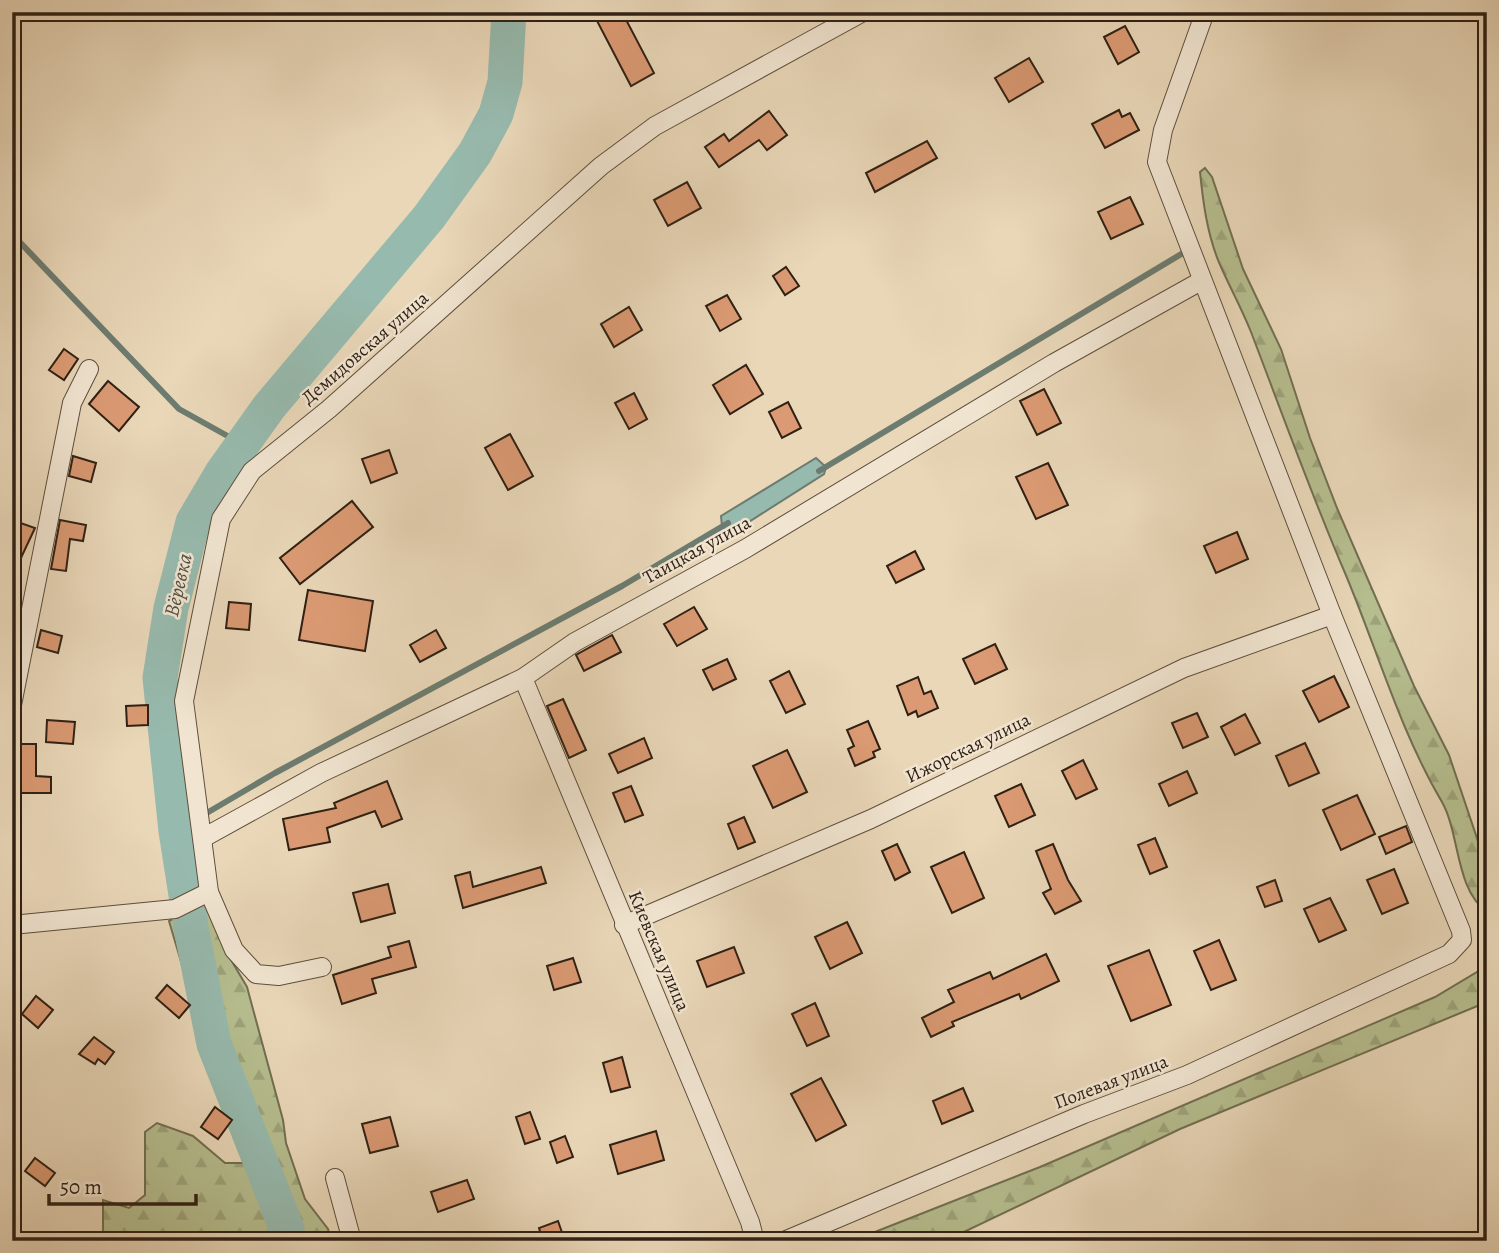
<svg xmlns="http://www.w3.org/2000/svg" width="1499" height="1253" font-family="Alegreya,serif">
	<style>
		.forest { fill: url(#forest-firs); stroke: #726f52; stroke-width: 2 }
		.water { fill: #97baae; stroke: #6d7c70; stroke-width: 2 }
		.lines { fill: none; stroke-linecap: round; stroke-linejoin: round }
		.stream { stroke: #6d7c70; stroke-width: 6 }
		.river { stroke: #97baae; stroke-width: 35 }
		.building { fill: #db9a73; stroke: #2f2014; stroke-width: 2 }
		.street-casing { stroke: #5e4e3d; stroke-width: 20 }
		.street { stroke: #f1e5d1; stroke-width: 18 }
		.labels { text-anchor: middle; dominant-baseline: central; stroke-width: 5; stroke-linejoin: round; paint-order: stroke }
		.street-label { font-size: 19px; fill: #2f2014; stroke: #f1e5d1 }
		.water-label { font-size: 21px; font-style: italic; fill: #4e4e42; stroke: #f1e5d1 }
	</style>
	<defs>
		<pattern id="forest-firs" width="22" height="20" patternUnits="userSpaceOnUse" patternTransform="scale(1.75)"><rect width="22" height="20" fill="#b6be8f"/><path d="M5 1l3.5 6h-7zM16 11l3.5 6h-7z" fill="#9da37a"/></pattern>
	</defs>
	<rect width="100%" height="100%" fill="#e9d7b8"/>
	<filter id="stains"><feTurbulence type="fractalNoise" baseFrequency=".00286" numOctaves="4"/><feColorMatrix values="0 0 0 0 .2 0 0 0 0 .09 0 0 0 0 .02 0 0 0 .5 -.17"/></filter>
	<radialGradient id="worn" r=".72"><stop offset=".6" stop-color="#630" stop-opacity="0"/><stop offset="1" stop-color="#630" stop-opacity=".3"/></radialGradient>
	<g class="forest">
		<path d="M 1205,168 L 1212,177 L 1243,269 L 1281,349 L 1310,438 L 1337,508 L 1414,686 L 1449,755 L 1487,868 L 1487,912 C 1455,889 1460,834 1442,802 C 1400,731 1377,649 1345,573 C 1311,494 1282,413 1251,332 C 1241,307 1228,284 1218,260 C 1207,232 1203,202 1200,172 Z"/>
		<polygon points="194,908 207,909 215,920 227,953 247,987 283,1120 286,1143 305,1199 328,1229 331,1241 100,1241 103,1239 103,1200 129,1208 145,1195 145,1132 157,1123 193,1136 225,1163 243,1163 240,1134 250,1102 241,1078 211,1063 169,921"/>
		<polygon points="1487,966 1487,1002 1180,1129 945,1241 852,1241 1040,1167 1435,997"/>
	</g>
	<polygon class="water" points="816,458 826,467 824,474 730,534 722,526 721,516"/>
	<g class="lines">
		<g class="stream">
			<polyline points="12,234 179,409 242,444"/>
			<polyline points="819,471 1188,250"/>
			<polyline points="176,831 275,773 622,586 728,523"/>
		</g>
		<polyline class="river" points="281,1241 287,1229 214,1044 192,933 176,831 160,678 171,608 193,522 222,473 269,407 429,217 475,153 496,114 505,82 509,12"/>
	</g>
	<g class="building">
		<polygon points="608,12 622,12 654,73 631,86 596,19"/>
		<polygon points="1125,26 1139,52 1118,64 1104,37"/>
		<polygon points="1029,58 1043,82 1009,102 995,78"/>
		<polygon points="1119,110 1122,117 1130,113 1139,130 1105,148 1092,124"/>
		<polygon points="769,111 787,135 767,150 759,140 719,167 705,147 724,134 729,141"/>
		<polygon points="927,141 937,158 875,192 866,173"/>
		<polygon points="687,182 701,208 668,226 654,200"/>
		<polygon points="1130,197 1143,224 1111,239 1098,212"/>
		<polygon points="786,267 799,286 785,295 773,276"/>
		<polygon points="727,295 741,319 720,331 706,306"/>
		<polygon points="629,307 642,330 614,347 601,324"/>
		<polygon points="64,349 78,359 64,380 49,370"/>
		<polygon points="746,365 763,394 730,414 713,385"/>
		<polygon points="108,381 139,407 119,431 89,404"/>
		<polygon points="1044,389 1061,423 1037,435 1020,401"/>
		<polygon points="634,393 647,419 629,429 615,403"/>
		<polygon points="788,402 801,428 782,438 769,412"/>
		<polygon points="510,434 533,476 508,490 485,448"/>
		<polygon points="389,450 397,473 371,483 362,459"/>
		<polygon points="73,456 96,463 91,482 69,476"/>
		<polygon points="1048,463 1068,505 1036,519 1016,477"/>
		<polygon points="352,501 373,527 300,584 280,558"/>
		<polygon points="12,520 35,528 12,577"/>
		<polygon points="60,520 86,525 83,541 70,539 66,571 51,569"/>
		<polygon points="1237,532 1248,559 1216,573 1204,546"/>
		<polygon points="915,551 924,569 896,583 887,566"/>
		<polygon points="308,590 373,601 365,651 299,640"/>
		<polygon points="229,602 251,604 249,630 226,628"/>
		<polygon points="694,607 707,629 677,646 664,624"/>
		<polygon points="41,630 62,636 58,653 37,647"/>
		<polygon points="436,630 446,648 420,662 410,645"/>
		<polygon points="612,635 621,652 584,671 576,655"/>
		<polygon points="995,644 1007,669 975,684 963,659"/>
		<polygon points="727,659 736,679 713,690 703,670"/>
		<polygon points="789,671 805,704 786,713 770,681"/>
		<polygon points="1334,676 1349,707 1319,722 1303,691"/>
		<polygon points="918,677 924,694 931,691 938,708 918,717 916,711 908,715 897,686"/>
		<polygon points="563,699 586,750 569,758 547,706"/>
		<polygon points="148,705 148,725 127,726 126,706"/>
		<polygon points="1197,713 1208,737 1183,748 1172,723"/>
		<polygon points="1245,714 1260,743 1235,755 1221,727"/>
		<polygon points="47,720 75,722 73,744 46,742"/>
		<polygon points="868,721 880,749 873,752 875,757 855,766 848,749 854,746 847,730"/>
		<polygon points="644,738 652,758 618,773 609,754"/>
		<polygon points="1305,743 1319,773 1289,786 1276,756"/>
		<polygon points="20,744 36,744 36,776 51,777 51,793 20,793"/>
		<polygon points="787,750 807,792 773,808 753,766"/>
		<polygon points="1083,760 1097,789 1076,799 1062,771"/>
		<polygon points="1187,771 1197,793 1169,806 1159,784"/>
		<polygon points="387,781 402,819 382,827 375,811 327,828 330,842 289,850 283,819 336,808 334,803"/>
		<polygon points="1021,784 1035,815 1009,827 995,796"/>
		<polygon points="631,786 643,815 625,822 613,793"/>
		<polygon points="1357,795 1375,834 1341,850 1323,810"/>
		<polygon points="744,817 755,842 738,849 728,824"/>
		<polygon points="1406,826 1412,842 1386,854 1379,837"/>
		<polygon points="1155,838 1167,867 1150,874 1138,845"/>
		<polygon points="897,844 910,872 895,880 882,851"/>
		<polygon points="1053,844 1068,880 1081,901 1055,914 1043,893 1051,889 1036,851"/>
		<polygon points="964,852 984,898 952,913 931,867"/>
		<polygon points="541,867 546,883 463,908 455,876 470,872 473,887"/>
		<polygon points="1394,869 1408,903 1382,914 1367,880"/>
		<polygon points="1275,880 1282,901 1265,907 1257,887"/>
		<polygon points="388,884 395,913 361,922 353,893"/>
		<polygon points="1330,898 1346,930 1319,942 1304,909"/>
		<polygon points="847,922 862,953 830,969 815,937"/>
		<polygon points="1219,940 1236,980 1211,990 1194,951"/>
		<polygon points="409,941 416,967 372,979 376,993 342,1004 333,975 391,957 388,947"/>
		<polygon points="734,947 744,973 707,987 697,961"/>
		<polygon points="1149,950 1171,1005 1131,1021 1108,966"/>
		<polygon points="1046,954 1059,981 1021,999 1019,994 952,1022 954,1026 931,1037 922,1018 954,1002 948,990 990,972 993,979"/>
		<polygon points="573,958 581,982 554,990 547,966"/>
		<polygon points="167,985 190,1005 179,1018 156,998"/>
		<polygon points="36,996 53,1010 38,1028 22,1014"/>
		<polygon points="815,1003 829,1036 807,1046 792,1014"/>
		<polygon points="94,1037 114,1052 105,1064 98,1059 95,1064 79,1054"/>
		<polygon points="622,1057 630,1087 611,1092 603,1063"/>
		<polygon points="821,1078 846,1125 816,1141 791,1094"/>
		<polygon points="963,1088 973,1111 942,1124 933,1101"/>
		<polygon points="215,1107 232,1120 218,1139 201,1127"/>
		<polygon points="530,1112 540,1139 525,1144 516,1117"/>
		<polygon points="390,1117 398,1146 370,1153 362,1124"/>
		<polygon points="656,1131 664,1160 618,1174 610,1145"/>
		<polygon points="565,1136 573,1157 557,1163 550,1142"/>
		<polygon points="35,1158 55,1173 45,1186 25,1171"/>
		<polygon points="467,1180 474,1199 438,1212 431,1192"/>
		<polygon points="558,1221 565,1241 543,1241 539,1228"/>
	</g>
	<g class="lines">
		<g class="street-casing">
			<g id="street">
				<polyline points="523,678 750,1222 755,1241"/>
				<polyline points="12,705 72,403 89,369"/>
				<polyline points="203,838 321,773 523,678 575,642 745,549 1054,363 1201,281"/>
				<polyline points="12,925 175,909 209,892"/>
				<polyline points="624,925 871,819 1184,668 1332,615"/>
				<polyline points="322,967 279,976 256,974 234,950 209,892 184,701 221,519 252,471 329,409 601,166 655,126 863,12"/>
				<polyline points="335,1178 352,1241"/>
				<polyline points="784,1241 1084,1114 1187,1075 1449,954 1462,940 1461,931 1332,615 1157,162 1163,130 1205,12"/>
			</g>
		</g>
		<use href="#street" class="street"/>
	</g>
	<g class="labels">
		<g class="street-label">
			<text transform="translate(365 348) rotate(-41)">Демидовская улица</text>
			<text transform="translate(697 550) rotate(-29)">Таицкая улица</text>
			<text transform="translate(968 748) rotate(-26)">Ижорская улица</text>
			<text transform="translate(659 951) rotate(67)">Киевская улица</text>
			<text transform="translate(1111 1082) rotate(-21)">Полевая улица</text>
		</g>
		<g class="water-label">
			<text transform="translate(178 585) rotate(-77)">Вёревка</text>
		</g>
	</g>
	<rect width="1499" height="1253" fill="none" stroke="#e9d7b8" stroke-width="42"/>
	<rect x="14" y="14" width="1471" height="1225" fill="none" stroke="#2f2014" stroke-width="3.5"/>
	<rect x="21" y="21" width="1457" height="1211" fill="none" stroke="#2f2014" stroke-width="2"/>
	<path d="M49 1194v10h147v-10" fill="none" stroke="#2f2014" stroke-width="3.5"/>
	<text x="60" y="1194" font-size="21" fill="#2f2014" stroke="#f1e5d1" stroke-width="5" paint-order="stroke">50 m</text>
	<rect width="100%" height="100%" filter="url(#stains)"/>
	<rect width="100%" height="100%" fill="url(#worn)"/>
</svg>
